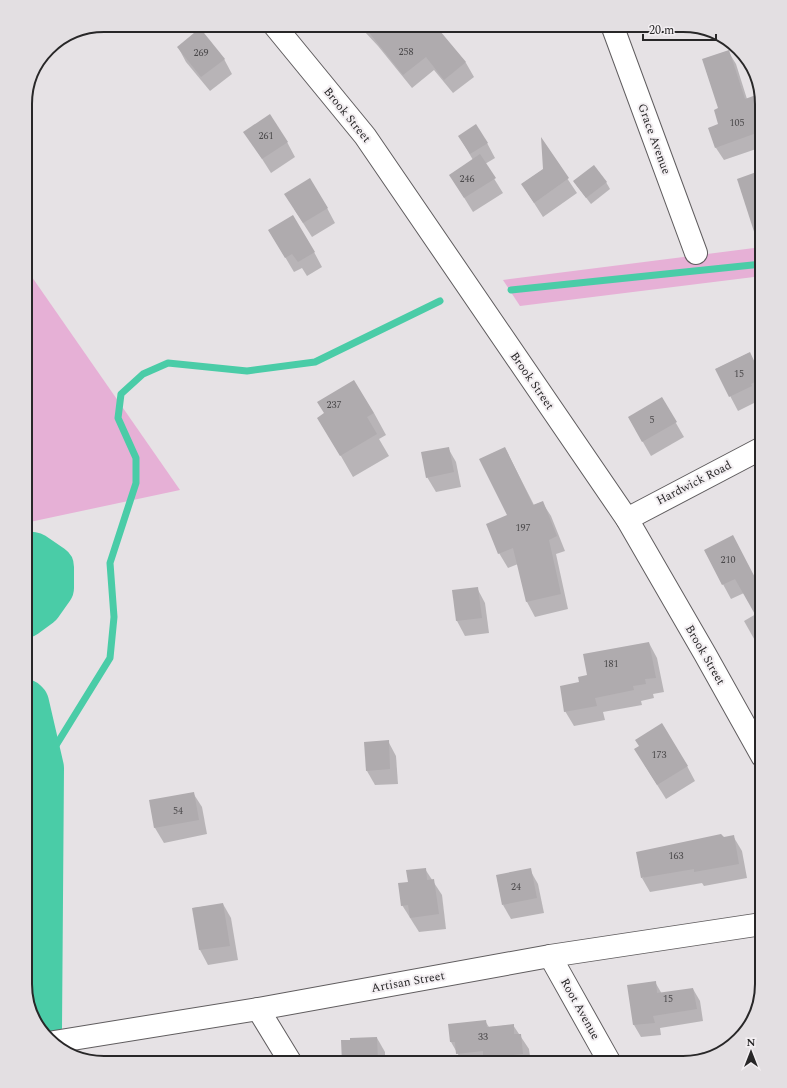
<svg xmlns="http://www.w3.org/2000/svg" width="787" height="1088" font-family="Spectral,serif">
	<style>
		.green { fill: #e6b0d6 }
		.shadow { fill: #0003 }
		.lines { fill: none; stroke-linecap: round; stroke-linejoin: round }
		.stream { stroke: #4acca7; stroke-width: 7 }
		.river { stroke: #4acca7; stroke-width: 44 }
		.building { fill: #afabae }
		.minor-casing { stroke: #605d5f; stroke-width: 24 }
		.tertiary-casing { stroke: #605d5f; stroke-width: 24 }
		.minor { stroke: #fff; stroke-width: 22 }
		.tertiary { stroke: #fff; stroke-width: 22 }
		.labels { text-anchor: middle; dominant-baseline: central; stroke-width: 4; stroke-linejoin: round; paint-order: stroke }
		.number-label { font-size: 10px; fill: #4a484a }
		.street-label { font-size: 12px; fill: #282728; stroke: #f3eff2 }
		.rim { fill: none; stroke: #282728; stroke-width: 2 }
	</style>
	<rect width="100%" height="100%" fill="#e6e2e5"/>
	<g class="green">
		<polygon points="762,247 762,276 520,306 503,280"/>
		<polygon points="25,267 180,490 25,523"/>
	</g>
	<g class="shadow">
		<polygon points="355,25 434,25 466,63 474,77 453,93 434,70 412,88 378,46 364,31 360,31"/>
		<polygon points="178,47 224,59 232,74 210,91 186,62"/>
		<polygon points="728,51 736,64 747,99 756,96 762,107 762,147 724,160 716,148 709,128 720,125 720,109"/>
		<polygon points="741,54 748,61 746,62"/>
		<polygon points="245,132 287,142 295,157 271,173"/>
		<polygon points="459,136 487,143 495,158 485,164 503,193 473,212 450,175 473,160"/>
		<polygon points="542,141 577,193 543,217 522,184 544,169"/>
		<polygon points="574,182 606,182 610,189 591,204"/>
		<polygon points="327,208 335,223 312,237 294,209"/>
		<polygon points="269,230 314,252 322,267 307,276 302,268 294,272"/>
		<polygon points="749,353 762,377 762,397 759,398 760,400 738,411 716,369"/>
		<polygon points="662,399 684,437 651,456 629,418"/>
		<polygon points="374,413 386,435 379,439 389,456 353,477 319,418"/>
		<polygon points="448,448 456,462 461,487 436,492 427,477"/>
		<polygon points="505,448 534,505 542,502 551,516 565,551 556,554 568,609 535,617 527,602 518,564 508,568 499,553 508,516"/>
		<polygon points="705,551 759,587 762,585 762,653 744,621 756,614 744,593 731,599"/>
		<polygon points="477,588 485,603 489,633 465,636 457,621 454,591"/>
		<polygon points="649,643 657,658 664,692 653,694 654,698 641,701 642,705 603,712 605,720 574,726 565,711 580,683"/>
		<polygon points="388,741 396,756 398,784 375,785 367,771"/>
		<polygon points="644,764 687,766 695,781 666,799"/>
		<polygon points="193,793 202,807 207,834 164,843 155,828 150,801"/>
		<polygon points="733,836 742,851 747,878 704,886 702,883 650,892 642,878 724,838"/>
		<polygon points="425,869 442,895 446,929 419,932 402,905 409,883"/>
		<polygon points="530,870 538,884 544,913 511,919 503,905"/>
		<polygon points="223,904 231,918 238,960 208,965 200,950 193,908"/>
		<polygon points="655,982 662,994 693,989 700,1001 703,1021 660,1028 661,1035 641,1037 634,1025 628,986"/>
		<polygon points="485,1021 489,1027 513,1025 529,1049 531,1063 463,1063 451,1042 449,1025"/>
		<polygon points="377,1038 385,1052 385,1063 343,1063 351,1041"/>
		<polygon points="703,1052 705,1057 684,1063"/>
		<polygon points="552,1060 554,1063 546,1063"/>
	</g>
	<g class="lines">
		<g class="stream">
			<polyline points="511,290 762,264"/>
			<polyline points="42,768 110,658 114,617 110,563 136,483 136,458 118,418 121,394 143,374 168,363 247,371 315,362 440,301"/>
		</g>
		<g class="river">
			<polyline points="25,616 40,605 52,588 52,567 33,554 25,553"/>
			<polyline points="25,701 27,703 42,768 40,1028"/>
		</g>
	</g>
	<g class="building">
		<polygon points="363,25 435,25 466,62 444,80 426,57 403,75"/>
		<polygon points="200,28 225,59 201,77 177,47"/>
		<polygon points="729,50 745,99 756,95 762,111 762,131 715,148 708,128 718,124 714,110 718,108 702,59"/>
		<polygon points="270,114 288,142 262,159 243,132"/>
		<polygon points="476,124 488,143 470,154 458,136"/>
		<polygon points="541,137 569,178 534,203 521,184 543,169"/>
		<polygon points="480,154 496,178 464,198 449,175"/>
		<polygon points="594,165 607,182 586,198 573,181"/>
		<polygon points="762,170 762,244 758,244 737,179"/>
		<polygon points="310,178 328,208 303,223 284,194"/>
		<polygon points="293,215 315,252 298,262 292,254 285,258 268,230"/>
		<polygon points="750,352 762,378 751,384 752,386 729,397 715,369"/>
		<polygon points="354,380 374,413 367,417 377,434 340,456 317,418 324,413 317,402"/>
		<polygon points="662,397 677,422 642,442 628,417"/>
		<polygon points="449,447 454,472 426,478 421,452"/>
		<polygon points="505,447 533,505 543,501 557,536 549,540 561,594 526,602 513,548 498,554 486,524 507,515 479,459"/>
		<polygon points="733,535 762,591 761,625 735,579 722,585 704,550"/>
		<polygon points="478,587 482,618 456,621 452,590"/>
		<polygon points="649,642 656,678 645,679 646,684 633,686 634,690 595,698 597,706 564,712 560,686 579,682 578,677 587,675 583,654"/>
		<polygon points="662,723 688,766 657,785 634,749 639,746 635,740"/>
		<polygon points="389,740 390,769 366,771 364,742"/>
		<polygon points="194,792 199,820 154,828 149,800"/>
		<polygon points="721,834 724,837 734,835 739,864 694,872 694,869 641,878 636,852"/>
		<polygon points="426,868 427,880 434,879 439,914 410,918 408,905 401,906 398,883 408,882 406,870"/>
		<polygon points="531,868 537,898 502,905 496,875"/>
		<polygon points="223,903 230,946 199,950 192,908"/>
		<polygon points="656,981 657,993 693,988 697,1009 653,1016 655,1023 633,1025 627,985"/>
		<polygon points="486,1020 487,1027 514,1024 514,1034 521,1034 523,1054 483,1058 483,1051 456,1054 455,1042 450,1042 448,1024"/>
		<polygon points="377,1037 378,1063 342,1063 341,1040 350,1040 350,1038"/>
	</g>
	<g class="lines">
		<g class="minor-casing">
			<g id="minor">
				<polyline points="612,25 696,253"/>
				<polyline points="627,519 762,448"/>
				<polyline points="550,956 610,1063"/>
				<polyline points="258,1009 291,1063"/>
				<polyline points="54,1042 258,1009 550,956 762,924"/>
			</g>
		</g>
		<g class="tertiary-casing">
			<polyline id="tertiary" points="274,25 365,136 627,519 705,654 762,756"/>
		</g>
		<use href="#minor" class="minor"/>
		<use href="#tertiary" class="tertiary"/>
	</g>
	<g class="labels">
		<g class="number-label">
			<text x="406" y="52">258</text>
			<text x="201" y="53">269</text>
			<text x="737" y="123">105</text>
			<text x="266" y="136">261</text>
			<text x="467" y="179">246</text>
			<text x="739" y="374">15</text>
			<text x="334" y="405">237</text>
			<text x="652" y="420">5</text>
			<text x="523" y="528">197</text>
			<text x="728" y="560">210</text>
			<text x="611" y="664">181</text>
			<text x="659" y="755">173</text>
			<text x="178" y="811">54</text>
			<text x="676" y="856">163</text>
			<text x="516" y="887">24</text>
			<text x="668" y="999">15</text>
			<text x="483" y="1037">33</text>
		</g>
		<g class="street-label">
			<text transform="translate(347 115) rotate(51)">Brook Street</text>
			<text transform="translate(654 139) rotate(70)">Grace Avenue</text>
			<text transform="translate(532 381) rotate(55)">Brook Street</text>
			<text transform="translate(694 483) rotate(-27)">Hardwick Road</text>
			<text transform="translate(705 655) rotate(60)">Brook Street</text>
			<text transform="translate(408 982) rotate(-10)">Artisan Street</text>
			<text transform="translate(580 1009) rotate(61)">Root Avenue</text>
		</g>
	</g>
	<path d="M0 0H787V1088H0ZM104 32H683A72 72 0 0 1 755 104V984A72 72 0 0 1 683 1056H104A72 72 0 0 1 32 984V104A72 72 0 0 1 104 32Z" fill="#e3dfe2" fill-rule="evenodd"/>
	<path class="rim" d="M104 32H683A72 72 0 0 1 755 104V984A72 72 0 0 1 683 1056H104A72 72 0 0 1 32 984V104A72 72 0 0 1 104 32Z"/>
	<g transform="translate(751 1052)" stroke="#f3eff2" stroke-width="3" paint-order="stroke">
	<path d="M0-3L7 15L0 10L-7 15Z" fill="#282728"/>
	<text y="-6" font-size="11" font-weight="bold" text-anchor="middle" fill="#282728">N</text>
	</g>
	<path d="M643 34v6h73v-6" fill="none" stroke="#282728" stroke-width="2"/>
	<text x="649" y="34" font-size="12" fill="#282728" stroke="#f3eff2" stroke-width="3" paint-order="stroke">20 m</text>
</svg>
